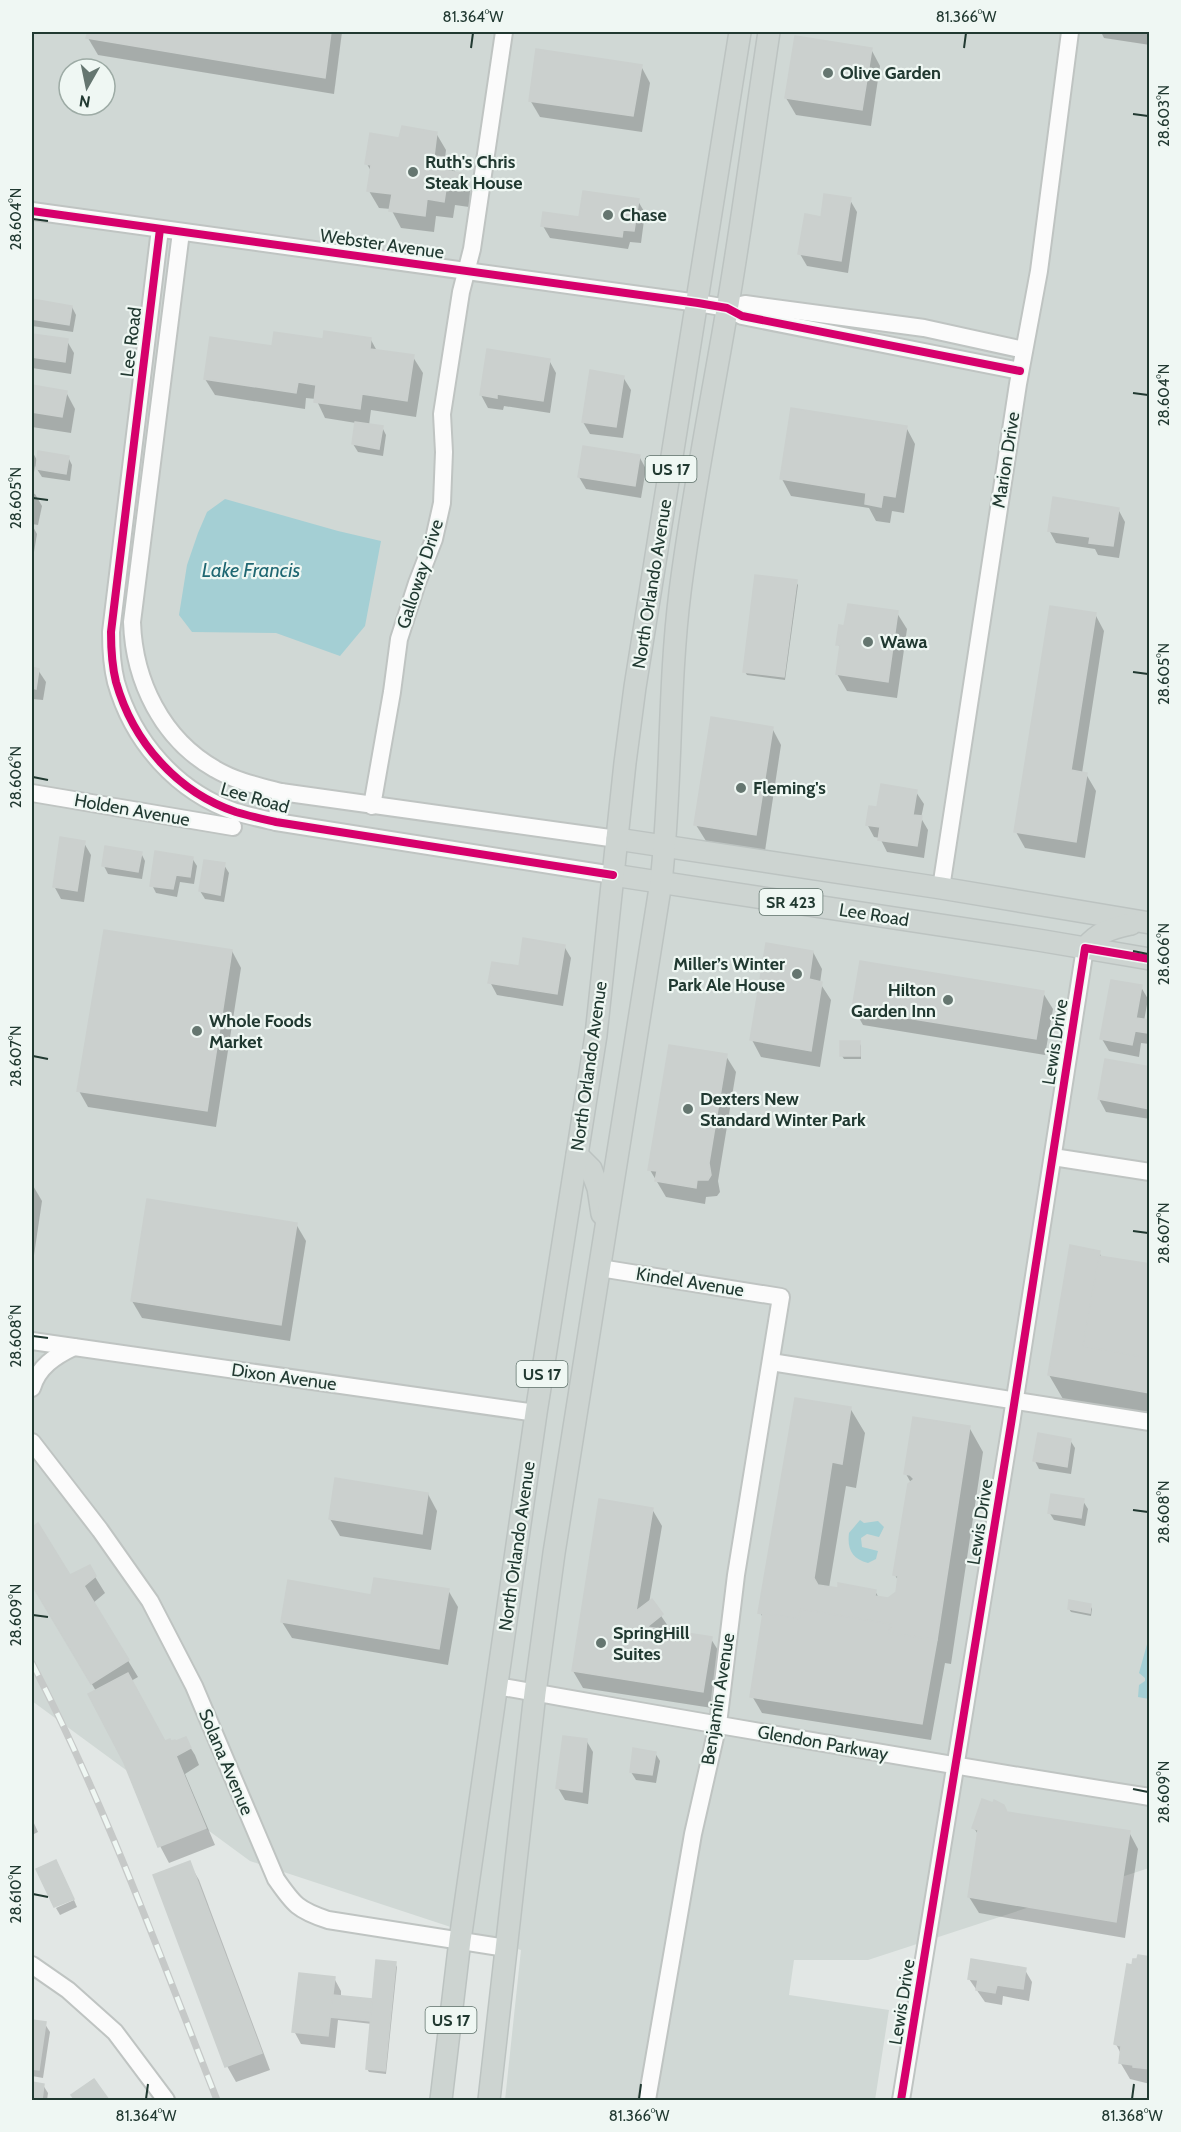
<svg xmlns="http://www.w3.org/2000/svg" width="1181" height="2132" font-family="Cabin,sans-serif">
	<style>
		.built { fill: #d0d8d5; fill-rule: evenodd }
		.water { fill: #a4cfd4 }
		.shadow { fill: #0003 }
		.building { fill: #cbd0ce; stroke: #cbd0ce; stroke-width: 1.5 }
		.lines { fill: none; stroke-linecap: round; stroke-linejoin: round }
		.minor-casing { stroke: #bfc4c2; stroke-width: 20 }
		.major-casing { stroke: #bcc3c1; stroke-width: 24 }
		.minor { stroke: #fbfbfb; stroke-width: 16 }
		.major { stroke: #cdd4d1; stroke-width: 21 }
		.rail-casing { stroke: #c6c9c8; stroke-width: 7 }
		.rail { stroke: #eff7f3; stroke-width: 4.5; stroke-dasharray: 14; stroke-linecap: butt }
		.cycleway-casing { stroke: #eff7f3; stroke-width: 11 }
		.cycleway { stroke: #d6006c; stroke-width: 8 }
		.ticks { fill: none; stroke: #213931; stroke-width: 2 }
		.poi-dot { fill: #657670; stroke: #eff7f3; stroke-width: 2 }
		.labels { text-anchor: middle; dominant-baseline: central; stroke-width: 4.5; stroke-linejoin: round; paint-order: stroke }
		.shield { fill: #eff7f3; stroke: #5f726b; stroke-width: 1.5 }
		.shield-label { font-size: 16px; font-weight: bold; fill: #213931 }
		.poi-label { font-size: 18px; font-weight: bold; fill: #213931; stroke: #eff7f3; text-anchor: start }
		.street-label { font-size: 18px; fill: #213931; stroke: #eff7f3 }
		.water-label { font-size: 20px; font-style: italic; fill: #1f6772; stroke: #eff7f3 }
		.neatline { fill: none; stroke: #213931; stroke-width: 2 }
		.ticks-label { font-size: 15px; text-anchor: middle; fill: #213931 }
	</style>
	<rect width="100%" height="100%" fill="#e2e7e5"/>
	<path class="built" d="M 32,32 L 1149,32 L 1149,1868 L 868,1960 L 794,1960 L 789,1995 L 889,2010 L 875,2100 L 505,2100 L 521,1950 L 250,1861 L 32,1701 ZM 69,69 L 105,69 L 105,105 L 69,105 Z"/>
	<g class="water">
		<polygon points="225,499 338,531 381,541 365,626 340,656 276,633 192,632 179,615 187,565 198,533 207,512"/>
		<path d="M 860,1520 L 864,1523 L 878,1521 L 884,1527 L 879,1537 L 867,1534 L 861,1538 L 862,1547 L 878,1551 L 876,1559 L 868,1563 C 852,1559 847,1549 849,1533 Z"/>
		<polygon points="1149,1637 1149,1699 1138,1697 1139,1685 1145,1681 1145,1678 1139,1673"/>
	</g>
	<g class="shadow">
		<polygon points="89,32 342,32 334,94 98,55 88,38"/>
		<polygon points="1101,32 1150,32 1150,45 1104,38"/>
		<polygon points="871,49 880,66 871,126 796,115 786,98"/>
		<polygon points="641,66 650,83 642,132 540,117 530,100"/>
		<polygon points="436,133 446,150 445,159 449,160 456,173 461,174 470,191 469,207 455,205 453,218 436,216 434,232 401,228 391,209 379,208 369,191 372,173 367,164 400,139"/>
		<polygon points="850,200 857,212 848,273 807,266 800,254 822,218"/>
		<polygon points="638,201 645,213 641,243 630,242 628,249 550,238 543,226 580,219"/>
		<polygon points="32,301 72,307 76,315 73,332 32,326"/>
		<polygon points="32,335 67,341 74,353 71,374 32,368"/>
		<polygon points="371,340 377,351 413,357 423,373 416,417 371,410 369,425 382,427 386,435 383,456 358,452 353,444 356,423 325,418 316,399 306,398 305,409 215,395 205,379 273,348 324,341"/>
		<polygon points="549,360 556,373 550,413 504,406 503,410 488,408 481,395"/>
		<polygon points="623,377 631,390 623,438 590,434 583,422"/>
		<polygon points="32,387 66,392 75,409 71,433 32,427"/>
		<polygon points="906,427 915,444 904,513 892,511 890,523 876,521 869,508 791,496 782,479"/>
		<polygon points="32,451 38,462 68,457 72,465 70,481 42,477 35,466 32,485"/>
		<polygon points="639,456 646,469 641,498 586,489 579,477"/>
		<polygon points="32,493 35,494 42,506 38,525 32,524"/>
		<polygon points="1118,509 1125,522 1119,558 1098,555 1095,549 1056,543 1049,530"/>
		<polygon points="32,525 37,534 34,552 32,552"/>
		<polygon points="796,582 798,585 785,680 747,675 745,672"/>
		<polygon points="32,596 34,601 32,617"/>
		<polygon points="897,613 907,629 897,698 847,691 837,674 841,650 838,644 846,628"/>
		<polygon points="1095,614 1104,631 1082,773 1086,774 1096,791 1085,858 1025,848 1016,832"/>
		<polygon points="32,669 38,670 46,682 43,700 32,699"/>
		<polygon points="772,728 781,745 765,851 706,841 696,825"/>
		<polygon points="916,792 924,804 921,818 928,830 924,858 887,852 880,838 874,837 867,824 878,809"/>
		<polygon points="84,843 91,855 84,902 61,899 54,886"/>
		<polygon points="141,853 145,861 142,879 108,874 104,866"/>
		<polygon points="192,858 197,866 194,884 180,882 177,897 156,893 152,885"/>
		<polygon points="224,865 229,873 224,902 205,899 200,891"/>
		<polygon points="564,946 571,958 563,1006 497,995 490,982"/>
		<polygon points="232,951 241,968 216,1127 88,1107 79,1091"/>
		<polygon points="813,952 822,969 820,983 831,1000 820,1067 761,1057 752,1040"/>
		<polygon points="1141,987 1148,999 1144,1021 1150,1024 1150,1044 1141,1043 1139,1057 1109,1051 1102,1039"/>
		<polygon points="1043,993 1053,1009 1045,1055 863,1025 854,1009"/>
		<polygon points="859,1042 861,1046 861,1059 844,1059 842,1056"/>
		<polygon points="726,1056 736,1072 718,1181 720,1192 717,1196 706,1197 705,1204 666,1197 650,1170"/>
		<polygon points="1150,1068 1150,1119 1106,1112 1099,1099"/>
		<polygon points="32,1184 42,1201 33,1262 32,1262"/>
		<polygon points="296,1224 306,1241 290,1341 142,1318 132,1301"/>
		<polygon points="1099,1252 1102,1258 1150,1265 1150,1415 1063,1399 1049,1375"/>
		<polygon points="850,1408 865,1433 856,1488 846,1486 829,1588 875,1591 879,1598 888,1600 897,1592 899,1582 895,1575 911,1483 906,1474 969,1427 983,1452 951,1664 945,1663 931,1740 762,1713 752,1696 763,1618 760,1612"/>
		<polygon points="1070,1440 1075,1448 1071,1474 1039,1469 1035,1461"/>
		<polygon points="428,1494 437,1511 431,1550 340,1536 330,1519"/>
		<polygon points="1083,1501 1088,1509 1085,1526 1054,1520 1049,1512"/>
		<polygon points="652,1509 662,1526 649,1603 651,1601 672,1632 711,1639 721,1655 712,1708 583,1688 573,1671"/>
		<polygon points="38,1525 70,1577 89,1567 105,1593 93,1603 138,1677 131,1681 165,1743 185,1739 195,1755 199,1765 185,1774 215,1845 169,1863 160,1846 96,1691 32,1584 32,1529"/>
		<polygon points="448,1590 458,1607 448,1665 292,1638 282,1622 372,1596"/>
		<polygon points="1090,1605 1092,1609 1091,1616 1071,1612 1069,1609"/>
		<polygon points="586,1740 593,1752 588,1804 565,1800 558,1788"/>
		<polygon points="655,1753 660,1761 656,1783 636,1780 631,1772"/>
		<polygon points="1008,1814 1129,1832 1138,1849 1125,1938 979,1913 969,1897 979,1836 974,1828"/>
		<polygon points="32,1819 38,1832 32,1835"/>
		<polygon points="189,1863 199,1880 270,2070 236,2082 227,2066"/>
		<polygon points="74,1900 77,1907 60,1915 56,1908"/>
		<polygon points="1150,1959 1150,2084 1130,2079 1120,2062 1121,2054 1116,2044 1133,1966"/>
		<polygon points="395,1963 397,1967 386,2074 369,2072 367,2069 372,2024 338,2020 335,2048 301,2044 294,2031 334,1978 341,1991 341,1997 374,2001"/>
		<polygon points="1025,1970 1032,1982 1029,2001 1003,1996 1002,2005 985,2002 969,1979"/>
		<polygon points="32,2022 45,2024 50,2032 43,2078 32,2076"/>
		<polygon points="32,2083 43,2085 48,2093 47,2100 32,2100"/>
	</g>
	<g class="building">
		<polygon points="88,32 331,32 325,78 86,38"/>
		<polygon points="795,36 872,48 862,110 785,98"/>
		<polygon points="536,49 642,65 633,116 529,101"/>
		<polygon points="402,126 437,132 434,156 450,158 448,171 461,173 460,191 446,189 444,202 427,199 425,216 389,211 392,194 367,191 371,165 365,164 370,133 399,138"/>
		<polygon points="583,191 639,199 634,231 623,230 622,237 541,226 543,212 579,217"/>
		<polygon points="824,194 851,198 841,261 798,254 805,214 821,217"/>
		<polygon points="32,299 72,306 69,325 32,319"/>
		<polygon points="324,331 371,338 370,349 414,355 407,401 362,394 360,409 314,402 316,385 298,382 296,393 204,379 210,337 272,346 274,332 323,339"/>
		<polygon points="32,334 68,339 65,362 32,357"/>
		<polygon points="487,349 550,359 543,401 497,394 497,398 480,395"/>
		<polygon points="590,370 624,376 616,427 582,422"/>
		<polygon points="32,385 67,391 62,417 32,412"/>
		<polygon points="791,408 907,426 895,497 883,495 881,507 865,504 866,493 780,479"/>
		<polygon points="355,422 383,426 379,449 352,444"/>
		<polygon points="583,446 640,455 635,486 578,477"/>
		<polygon points="38,451 69,456 66,474 36,469"/>
		<polygon points="1053,497 1119,508 1113,546 1089,543 1090,537 1048,531"/>
		<polygon points="755,575 797,580 784,677 743,672"/>
		<polygon points="848,604 898,611 888,682 836,674 840,645 836,645 839,625 844,626"/>
		<polygon points="1050,606 1096,613 1071,770 1087,773 1076,842 1014,832"/>
		<polygon points="32,667 39,669 36,689 32,688"/>
		<polygon points="711,717 773,727 756,835 694,825"/>
		<polygon points="881,784 917,790 913,815 922,816 917,846 878,840 880,827 866,825 869,806 877,807"/>
		<polygon points="60,837 85,841 77,891 53,887"/>
		<polygon points="105,846 142,852 138,872 102,866"/>
		<polygon points="155,851 193,857 190,877 176,875 173,889 150,886"/>
		<polygon points="204,860 225,863 220,895 199,891"/>
		<polygon points="104,930 232,950 207,1111 77,1091"/>
		<polygon points="523,938 565,945 557,994 488,983 492,962 519,966"/>
		<polygon points="766,943 813,951 809,979 822,982 811,1051 750,1040"/>
		<polygon points="860,961 1044,991 1036,1039 852,1009"/>
		<polygon points="1111,980 1142,985 1136,1018 1149,1020 1147,1033 1135,1031 1132,1045 1100,1039"/>
		<rect x="840" y="1041" width="20" height="15"/>
		<polygon points="669,1045 727,1054 709,1163 711,1175 708,1180 697,1180 696,1188 655,1181 657,1171 648,1170"/>
		<polygon points="1105,1059 1150,1067 1150,1109 1098,1099"/>
		<polygon points="147,1199 297,1223 281,1325 131,1301"/>
		<polygon points="1070,1245 1100,1251 1083,1346 1150,1358 1150,1393 1048,1375"/>
		<polygon points="1099,1256 1150,1264 1150,1358 1083,1346"/>
		<polygon points="795,1398 851,1407 842,1464 832,1462 814,1578 818,1585 838,1588 838,1583 876,1590 875,1596 888,1598 896,1592 898,1576 893,1575 908,1484 914,1479 910,1475 904,1474 913,1417 970,1426 937,1640 889,1633 891,1624 801,1609 799,1619 758,1613"/>
		<polygon points="1038,1433 1071,1439 1067,1467 1033,1461"/>
		<polygon points="335,1478 428,1493 422,1534 329,1519"/>
		<polygon points="1051,1494 1084,1499 1081,1518 1048,1513"/>
		<polygon points="599,1499 653,1508 636,1611 652,1599 663,1614 647,1627 712,1637 703,1692 572,1671"/>
		<polygon points="38,1523 70,1575 90,1565 96,1576 84,1586 129,1660 91,1684 32,1585 32,1528"/>
		<polygon points="374,1578 449,1589 439,1649 281,1622 288,1580 371,1595"/>
		<polygon points="1069,1600 1091,1604 1090,1613 1068,1609"/>
		<polygon points="801,1609 891,1624 889,1633 937,1640 922,1724 750,1697 763,1613 799,1619"/>
		<polygon points="128,1673 165,1741 170,1739 171,1741 175,1740 176,1741 186,1737 191,1748 176,1756 206,1828 158,1847 124,1763 88,1694"/>
		<polygon points="563,1736 587,1739 582,1792 556,1788"/>
		<polygon points="633,1748 656,1752 652,1775 630,1772"/>
		<polygon points="982,1799 993,1803 994,1800 1004,1805 1007,1812 1130,1831 1116,1922 968,1897 978,1830 972,1828"/>
		<polygon points="56,1860 74,1899 54,1907 36,1869"/>
		<polygon points="190,1861 262,2053 225,2067 153,1875"/>
		<polygon points="1138,1955 1150,1957 1150,2069 1133,2067 1133,2065 1119,2063 1121,2046 1114,2044 1127,1964 1132,1965 1133,1959 1137,1959"/>
		<polygon points="971,1959 1026,1968 1023,1989 997,1985 995,1993 976,1990 978,1980 968,1979"/>
		<polygon points="376,1960 396,1962 385,2071 366,2069"/>
		<polygon points="299,1973 335,1977 328,2036 292,2032"/>
		<polygon points="333,1995 372,1999 370,2021 330,2017"/>
		<polygon points="32,2020 46,2022 39,2070 32,2069"/>
		<polygon points="94,2079 109,2100 75,2100 71,2095"/>
		<polygon points="32,2082 44,2084 42,2100 32,2100"/>
	</g>
	<g class="lines">
		<g class="minor-casing">
			<g id="minor">
				<polyline points="32,211 698,303 727,308 742,316 1020,371"/>
				<path d="M 160,229 L 111,632 C 111,649 112,666 116,682 C 133,742 177,792 236,812 C 249,816 263,819 276,822 L 613,875"/>
				<path d="M 181,232 L 132,622 C 134,681 162,739 215,769 C 235,781 258,786 281,792 L 617,839"/>
				<polyline points="727,308 745,304 924,328 1024,350"/>
				<polyline points="32,793 233,827"/>
				<polyline points="372,806 392,692 399,639 417,583 434,539 442,503 444,452 442,414 461,292 472,249 504,32"/>
				<polyline points="276,822 281,792"/>
				<polyline points="941,888 1018,384 1039,271 1070,32"/>
				<polyline points="1053,1157 1150,1172"/>
				<polyline points="600,1268 781,1297 736,1575 718,1724 693,1834 647,2100"/>
				<polyline points="32,1341 536,1413"/>
				<polyline points="771,1362 1150,1422"/>
				<path d="M 32,1388 C 38,1367 55,1356 74,1347"/>
				<path d="M 32,1442 L 100,1530 L 150,1601 L 194,1686 L 276,1879 C 294,1905 298,1910 328,1920 L 506,1948"/>
				<path d="M 497,1686 C 714,1724 931,1763 1150,1797"/>
				<polyline points="32,1965 68,1990 115,2032 166,2100"/>
				<polyline points="901,2100 1011,1424 1085,948"/>
			</g>
		</g>
		<g class="major-casing">
			<g id="major">
				<polyline points="617,839 941,888 1150,923"/>
				<polyline points="613,875 1038,940 1150,959"/>
				<path d="M 1085,948 C 1100,931 1110,929 1131,924"/>
				<polyline points="577,1155 591,1169 598,1188 602,1214"/>
				<polyline points="441,2100 460,1940 536,1413 596,1035 625,763 635,687 740,32"/>
				<path d="M 489,2100 L 535,1693 L 554,1553 L 661,882 C 672,786 668,688 680,592 C 692,497 711,404 727,310 C 743,217 755,124 769,32"/>
			</g>
		</g>
		<use href="#minor" class="minor"/>
		<use href="#major" class="major"/>
		<g class="rail-casing">
			<path id="rail" d="M 32,1663 C 105,1804 159,1953 217,2100"/>
		</g>
		<use href="#rail" class="rail"/>
		<g class="cycleway-casing">
			<g id="cycleway">
				<polyline points="32,211 698,303 727,308 742,316 1020,371"/>
				<path d="M 160,229 L 111,632 C 111,649 112,666 116,682 C 133,742 177,792 236,812 C 249,816 263,819 276,822 L 613,875"/>
				<polyline points="901,2100 1011,1424 1085,948 1150,959"/>
			</g>
		</g>
		<use href="#cycleway" class="cycleway"/>
	</g>
	<path class="ticks" d="M 471,48 L 473,33M 964,48 L 966,33M 1133,114 L 1148,116M 33,219 L 48,221M 1133,393 L 1148,395M 33,498 L 48,500M 1133,672 L 1148,674M 33,777 L 48,780M 1133,951 L 1148,954M 33,1056 L 48,1059M 1133,1231 L 1148,1233M 33,1336 L 48,1338M 1133,1510 L 1148,1512M 33,1615 L 48,1617M 1133,1789 L 1148,1792M 33,1894 L 48,1897M 146,2099 L 148,2084M 639,2099 L 641,2084M 1132,2099 L 1134,2084"/>
	<g class="poi-dot">
		<circle cx="828" cy="73" r="6"/>
		<circle cx="413" cy="172" r="6"/>
		<circle cx="608" cy="215" r="6"/>
		<circle cx="868" cy="642" r="6"/>
		<circle cx="741" cy="788" r="6"/>
		<circle cx="797" cy="974" r="6"/>
		<circle cx="948" cy="1000" r="6"/>
		<circle cx="197" cy="1031" r="6"/>
		<circle cx="688" cy="1109" r="6"/>
		<circle cx="601" cy="1643" r="6"/>
	</g>
	<g class="labels">
		<g class="shield">
			<rect x="645.5" y="456" width="51" height="26" rx="4.5"/>
			<rect x="759.5" y="889" width="63" height="26" rx="4.5"/>
			<rect x="516.5" y="1361" width="51" height="26" rx="4.5"/>
			<rect x="425.5" y="2007" width="51" height="26" rx="4.5"/>
		</g>
		<g class="shield-label">
			<text x="671" y="469">US 17</text>
			<text x="791" y="902">SR 423</text>
			<text x="542" y="1374">US 17</text>
			<text x="451" y="2020">US 17</text>
		</g>
		<g class="poi-label">
			<text x="840" y="73">Olive Garden</text>
			<text x="425" y="162">Ruth's Chris<tspan x="425" dy="21">Steak House</tspan></text>
			<text x="620" y="215">Chase</text>
			<text x="880" y="642">Wawa</text>
			<text x="753" y="788">Fleming's</text>
			<text x="785" y="964" text-anchor="end">Miller’s Winter<tspan x="785" dy="21">Park Ale House</tspan></text>
			<text x="936" y="990" text-anchor="end">Hilton<tspan x="936" dy="21">Garden Inn</tspan></text>
			<text x="209" y="1021">Whole Foods<tspan x="209" dy="21">Market</tspan></text>
			<text x="700" y="1099">Dexters New<tspan x="700" dy="21">Standard Winter Park</tspan></text>
			<text x="613" y="1633">SpringHill<tspan x="613" dy="21">Suites</tspan></text>
		</g>
		<g class="street-label">
			<text transform="translate(382 244) rotate(8)">Webster Avenue</text>
			<text transform="translate(131 342) rotate(-83)">Lee Road</text>
			<text transform="translate(1006 460) rotate(-81)">Marion Drive</text>
			<text transform="translate(420 574) rotate(-72)">Galloway Drive</text>
			<text transform="translate(652 584) rotate(-81)">North Orlando Avenue</text>
			<text transform="translate(255 798) rotate(16)">Lee Road</text>
			<text transform="translate(132 810) rotate(10)">Holden Avenue</text>
			<text transform="translate(874 915) rotate(9)">Lee Road</text>
			<text transform="translate(1055 1042) rotate(-81)">Lewis Drive</text>
			<text transform="translate(589 1066) rotate(-82)">North Orlando Avenue</text>
			<text transform="translate(690 1282) rotate(9)">Kindel Avenue</text>
			<text transform="translate(284 1377) rotate(8)">Dixon Avenue</text>
			<text transform="translate(980 1522) rotate(-81)">Lewis Drive</text>
			<text transform="translate(517 1546) rotate(-82)">North Orlando Avenue</text>
			<text transform="translate(718 1699) rotate(-81)">Benjamin Avenue</text>
			<text transform="translate(823 1743) rotate(10)">Glendon Parkway</text>
			<text transform="translate(226 1762) rotate(67)">Solana Avenue</text>
			<text transform="translate(902 2002) rotate(-81)">Lewis Drive</text>
		</g>
		<g class="water-label">
			<text x="251" y="570">Lake Francis</text>
		</g>
	</g>
	<rect width="1181" height="2132" fill="none" stroke="#eff7f3" stroke-width="66"/>
	<g transform="translate(87 87) rotate(189)"><circle r="28" fill="#eff7f3" stroke="#9daba5" stroke-width="1.5"/>
	<path d="M0-4.5L10 22L0 15L-10 22Z" fill="#657670"/>
	<text y="-9" font-size="16" font-weight="bold" text-anchor="middle" fill="#213931">N</text>
	</g>
	<rect x="33" y="33" width="1115" height="2066" class="neatline"/>
	<g class="ticks-label">
		<text x="473" y="22">81.364°W</text>
		<text x="966" y="22">81.366°W</text>
		<text transform="translate(1164 116) rotate(-90)" y="5">28.603°N</text>
		<text transform="translate(16 219) rotate(-90)" y="5">28.604°N</text>
		<text transform="translate(1164 395) rotate(-90)" y="5">28.604°N</text>
		<text transform="translate(16 498) rotate(-90)" y="5">28.605°N</text>
		<text transform="translate(1164 674) rotate(-90)" y="5">28.605°N</text>
		<text transform="translate(16 777) rotate(-90)" y="5">28.606°N</text>
		<text transform="translate(1164 954) rotate(-90)" y="5">28.606°N</text>
		<text transform="translate(16 1056) rotate(-90)" y="5">28.607°N</text>
		<text transform="translate(1164 1233) rotate(-90)" y="5">28.607°N</text>
		<text transform="translate(16 1336) rotate(-90)" y="5">28.608°N</text>
		<text transform="translate(1164 1512) rotate(-90)" y="5">28.608°N</text>
		<text transform="translate(16 1615) rotate(-90)" y="5">28.609°N</text>
		<text transform="translate(1164 1792) rotate(-90)" y="5">28.609°N</text>
		<text transform="translate(16 1894) rotate(-90)" y="5">28.610°N</text>
		<text x="146" y="2121">81.364°W</text>
		<text x="639" y="2121">81.366°W</text>
		<text x="1132" y="2121">81.368°W</text>
	</g>
</svg>
